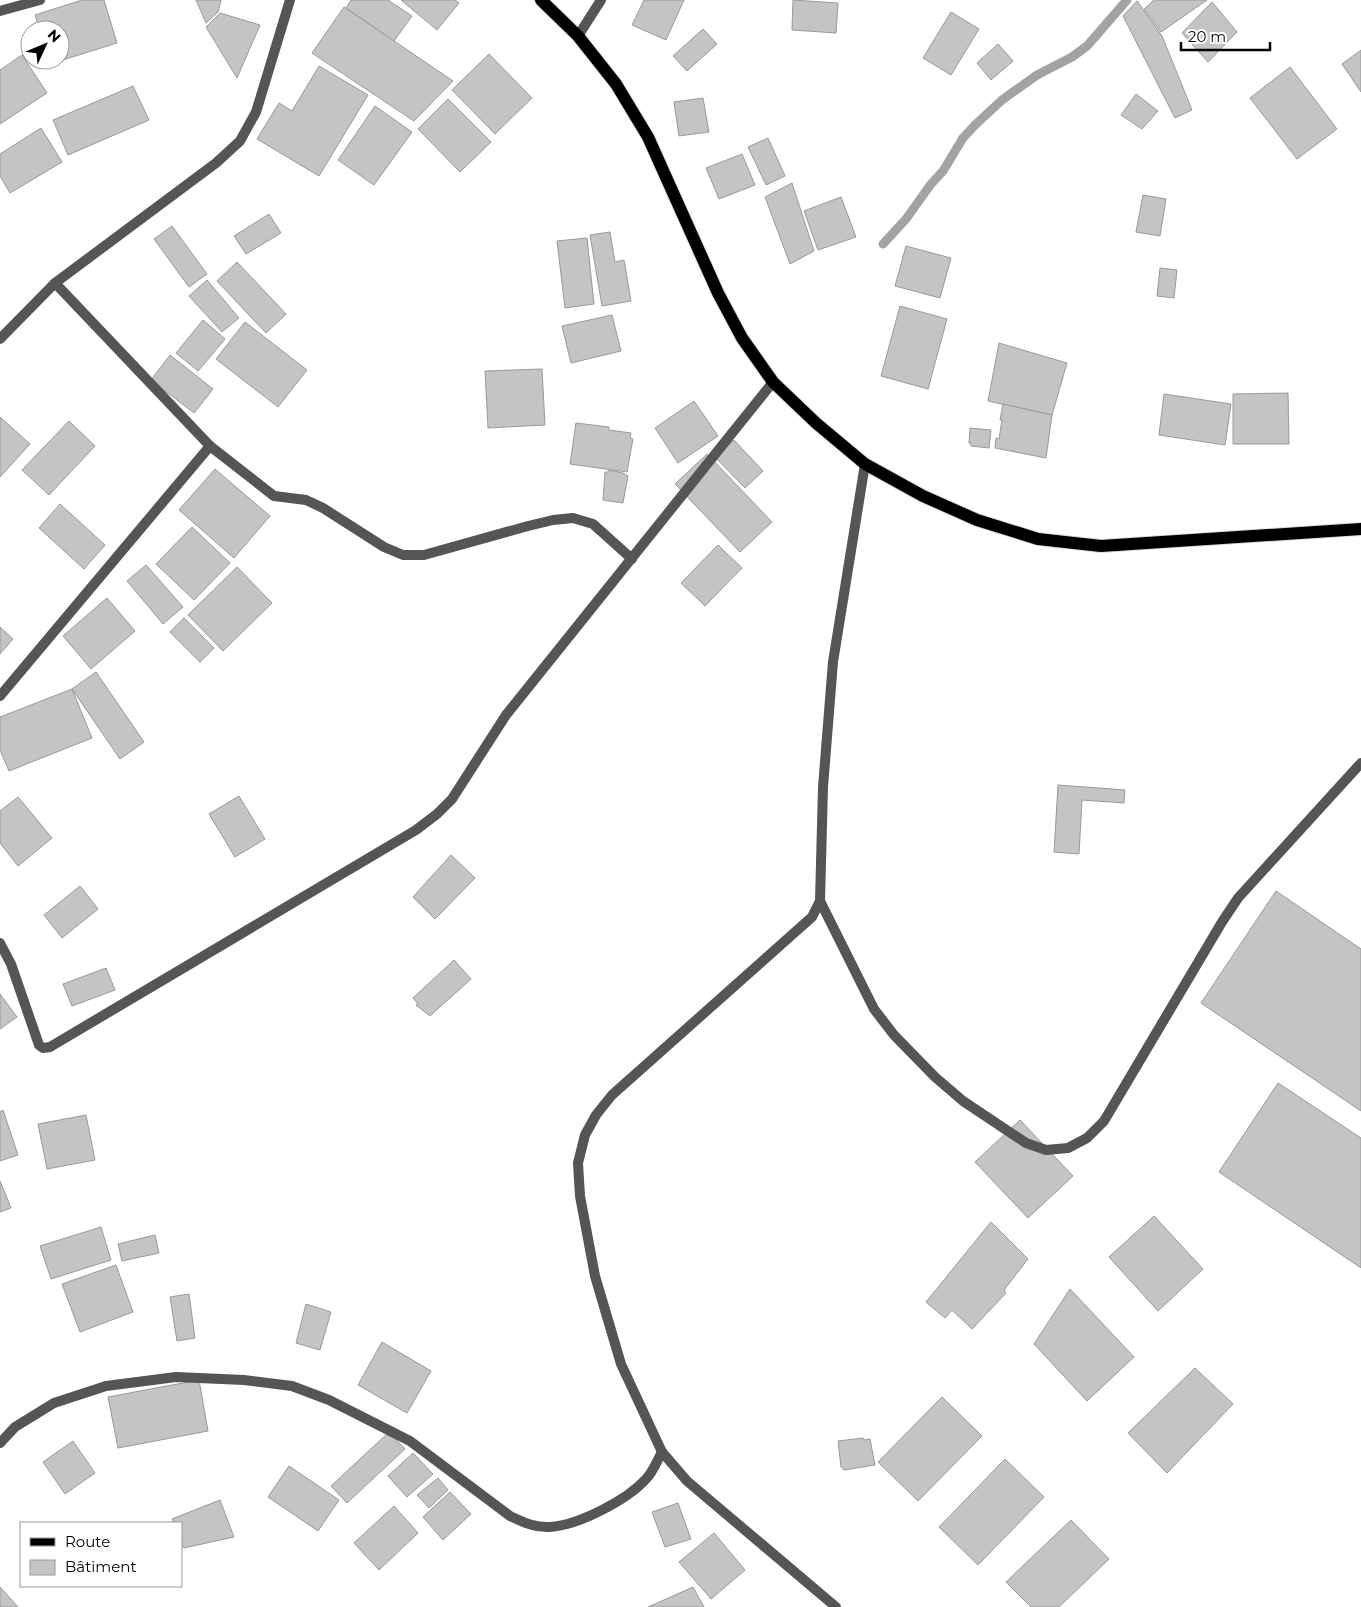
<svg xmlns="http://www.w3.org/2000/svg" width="1361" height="1607" font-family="Montserrat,sans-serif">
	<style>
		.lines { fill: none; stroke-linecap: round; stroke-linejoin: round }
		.stream { stroke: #a3a3a3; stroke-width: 9 }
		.building { fill: #c4c4c4; stroke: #999 }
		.primary-casing { stroke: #dbdbdb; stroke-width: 14 }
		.lane { stroke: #555; stroke-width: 10 }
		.street { stroke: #555; stroke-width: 10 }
		.primary { stroke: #000; stroke-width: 12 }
	</style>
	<rect width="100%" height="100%" fill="#fff"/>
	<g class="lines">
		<polyline class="stream" points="883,244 906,219 931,184 943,171 963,138 975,125 1002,100 1037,75 1072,57 1087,46 1127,0"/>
	</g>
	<g class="building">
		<polygon points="82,0 104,0 117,43 50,64 49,60 60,60 60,30 40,30 35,15"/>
		<polygon points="196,0 221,0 218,12 206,23"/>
		<polygon points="351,0 388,0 412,16 394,41 346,8"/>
		<polygon points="401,0 455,0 459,3 437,30"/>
		<polygon points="644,0 684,0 666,40 632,25"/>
		<polygon points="793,0 838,3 836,33 792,30"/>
		<polygon points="1154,0 1207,0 1161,32 1144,9"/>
		<polygon points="1137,1 1162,36 1192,110 1175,118 1123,16"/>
		<polygon points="1212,2 1237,32 1208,62 1182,33"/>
		<polygon points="344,7 453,81 414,121 312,53"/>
		<polygon points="951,12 979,29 951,75 923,58"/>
		<polygon points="220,13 260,25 237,78 206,27"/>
		<polygon points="703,29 717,44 687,71 673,56"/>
		<polygon points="998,44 1013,61 991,80 977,63"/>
		<polygon points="1361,50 1361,92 1342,64"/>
		<polygon points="489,54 532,98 495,134 452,90"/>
		<polygon points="22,55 47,93 0,124 0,70"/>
		<polygon points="319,66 368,95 319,176 257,139 279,103 292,111"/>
		<polygon points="1290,67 1337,129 1297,159 1250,98"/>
		<polygon points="133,86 149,120 68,155 53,120"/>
		<polygon points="1136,94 1158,111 1142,129 1121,115"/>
		<polygon points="703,98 709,132 679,136 674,102"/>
		<polygon points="448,99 491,142 460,172 418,129"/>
		<polygon points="375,106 412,132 374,185 338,160"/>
		<polygon points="41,128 62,162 10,193 0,176 0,154"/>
		<polygon points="768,138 785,176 766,185 748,147"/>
		<polygon points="742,154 755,185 719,199 706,168"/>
		<polygon points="792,183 814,251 790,264 765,197"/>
		<polygon points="1143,195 1166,199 1160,236 1136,232"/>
		<polygon points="841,197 856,237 818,250 804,211"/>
		<polygon points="269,214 281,233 246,254 234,236"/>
		<polygon points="172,226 207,274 189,287 154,239"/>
		<polygon points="610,232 615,262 624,260 631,301 602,306 590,235"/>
		<polygon points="587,238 594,304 565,308 557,241"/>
		<polygon points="906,246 951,258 940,298 895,286"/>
		<polygon points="237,262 286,314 266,333 217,281"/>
		<polygon points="1160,268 1177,270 1174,298 1157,296"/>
		<polygon points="207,280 239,318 222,332 189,296"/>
		<polygon points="900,306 947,319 928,389 881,376"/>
		<polygon points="612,315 621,351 571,363 562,326"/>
		<polygon points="203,320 225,339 198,371 176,353"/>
		<polygon points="245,322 307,370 278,407 216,359"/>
		<polygon points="999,343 1067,363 1052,415 988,401"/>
		<polygon points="170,355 213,389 194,413 151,380"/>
		<polygon points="542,369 545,425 488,428 485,371"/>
		<polygon points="1288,393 1289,444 1233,444 1233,394"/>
		<polygon points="1164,394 1231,404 1225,445 1159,435"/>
		<polygon points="694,401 718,436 678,463 655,428"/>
		<polygon points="1003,404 1052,415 1046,458 995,448 996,438 999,439 1002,420 1000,420"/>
		<polygon points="0,417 30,444 0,477"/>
		<polygon points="69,421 95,446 49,495 22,470"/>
		<polygon points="576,423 609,427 609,430 631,433 630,438 633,439 627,472 570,464"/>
		<polygon points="970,428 991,430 989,448 971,446 971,444 969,443"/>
		<polygon points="734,440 763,471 745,488 715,457"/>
		<polygon points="707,454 772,522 740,552 675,484"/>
		<polygon points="215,469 270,516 234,558 179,510"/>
		<polygon points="609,470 623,473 628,476 623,503 603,500 605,472 609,472"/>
		<polygon points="60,504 105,545 84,569 39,528"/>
		<polygon points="192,527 230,563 194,600 156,564"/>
		<polygon points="718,545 742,568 705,606 681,583"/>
		<polygon points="146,565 183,607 163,624 127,581"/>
		<polygon points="237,567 272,603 223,651 188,615"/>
		<polygon points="107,598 135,631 91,669 63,636"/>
		<polygon points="184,618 214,648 200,662 170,632"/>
		<polygon points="0,627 13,639 0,654"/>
		<polygon points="96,672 144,742 120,759 72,689"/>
		<polygon points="72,689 92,738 9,771 0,750 0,717"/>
		<polygon points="1058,785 1125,790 1124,803 1082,800 1079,854 1054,852"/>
		<polygon points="239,796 265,839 235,857 209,814"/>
		<polygon points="18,797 52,838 18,866 0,843 0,811"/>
		<polygon points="451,855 475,878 435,919 413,897"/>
		<polygon points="80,886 98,909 62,938 44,915"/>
		<polygon points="1276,891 1361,949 1361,1111 1201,1003"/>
		<polygon points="454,960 471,979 430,1016 416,1005 418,1004 413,998"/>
		<polygon points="106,968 115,990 72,1006 63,984"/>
		<polygon points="0,994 17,1017 0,1029"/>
		<polygon points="1278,1083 1361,1138 1361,1268 1219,1172"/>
		<polygon points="3,1110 18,1155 0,1161 0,1112"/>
		<polygon points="86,1115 95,1160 47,1169 38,1124"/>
		<polygon points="1020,1120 1073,1176 1028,1218 975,1162"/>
		<polygon points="0,1181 11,1208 0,1212"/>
		<polygon points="1154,1216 1203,1269 1158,1311 1109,1257"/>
		<polygon points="991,1222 1028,1259 1004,1290 1006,1293 972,1329 952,1310 945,1318 926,1302"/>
		<polygon points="101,1227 111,1260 51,1279 40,1246"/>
		<polygon points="155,1235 159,1253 122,1261 118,1244"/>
		<polygon points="116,1265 133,1312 80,1332 62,1284"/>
		<polygon points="1070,1289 1134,1357 1087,1401 1034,1344"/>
		<polygon points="189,1294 195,1338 177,1341 170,1297"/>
		<polygon points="306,1304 331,1312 320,1350 296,1343"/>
		<polygon points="382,1342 431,1371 407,1413 358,1385"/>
		<polygon points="1195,1368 1233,1404 1167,1473 1128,1433"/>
		<polygon points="199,1380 208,1431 118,1448 108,1397"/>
		<polygon points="942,1397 982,1436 918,1501 878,1462"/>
		<polygon points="389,1432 405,1449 347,1503 331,1486"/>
		<polygon points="863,1438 864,1440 870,1439 875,1465 844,1470 841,1467 838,1441"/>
		<polygon points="73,1441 95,1473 65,1494 43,1462"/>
		<polygon points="413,1453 433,1474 407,1497 388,1476"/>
		<polygon points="1005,1459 1044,1497 978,1565 939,1527"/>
		<polygon points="289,1466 339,1500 318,1531 268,1497"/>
		<polygon points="438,1478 448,1490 429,1508 417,1495"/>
		<polygon points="450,1492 471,1514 443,1540 423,1517"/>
		<polygon points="220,1500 234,1537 184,1548 181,1541 181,1523 174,1523 172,1519"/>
		<polygon points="678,1503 691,1539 665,1547 652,1512"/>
		<polygon points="394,1506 418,1533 379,1570 354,1543"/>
		<polygon points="1071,1520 1109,1559 1059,1607 1031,1607 1006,1582"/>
		<polygon points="714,1533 745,1570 711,1599 679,1562"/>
		<polygon points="0,1587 18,1607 0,1607"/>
		<polygon points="693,1587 704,1607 648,1607"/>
	</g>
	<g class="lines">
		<g class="primary-casing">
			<polyline id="primary" points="541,0 578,36 616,84 648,137 718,293 742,338 773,382 816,423 865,464 923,496 977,520 1038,539 1101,546 1361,529"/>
		</g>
		<polyline class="lane" points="820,901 874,1009 894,1035 935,1077 963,1101 1026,1143 1046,1150 1068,1148 1087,1138 1104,1121 1222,922 1238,898 1361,763"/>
		<g class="street">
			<polyline points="0,11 40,0"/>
			<polyline points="578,36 601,0"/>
			<polyline points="55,283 210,446 274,496 306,500 323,508 384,547 403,555 424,555 528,526 553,520 573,518 593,524 632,559"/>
			<polyline points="0,339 55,283 216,163 240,141 256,112 290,0"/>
			<polyline points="0,696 210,446"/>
			<polyline points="0,943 11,964 39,1045 43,1048 50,1047 416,830 437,814 452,799 506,715 773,382"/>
			<path d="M 0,1443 L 15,1427 L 54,1403 L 106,1386 L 176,1377 L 244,1380 L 292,1386 L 329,1400 L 410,1441 L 510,1516 C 523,1522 535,1528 550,1527 C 579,1525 627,1500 646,1479 C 653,1472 657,1461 662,1452"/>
			<polyline points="836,1607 687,1481 662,1452 621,1364 595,1276 580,1196 578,1163 585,1135 596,1115 612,1095 812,917 820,901 823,787 833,662 865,464"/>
		</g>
		<use href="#primary" class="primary"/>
	</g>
	<rect x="20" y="1522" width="162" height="65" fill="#ffffff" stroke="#999999"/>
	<rect x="30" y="1538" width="25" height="8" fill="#000000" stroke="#999999"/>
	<text x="65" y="1547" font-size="15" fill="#000000">Route</text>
	<rect x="30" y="1560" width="25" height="15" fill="#c4c4c4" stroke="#999999"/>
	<text x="65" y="1572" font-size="15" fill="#000000">Bâtiment</text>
	<g transform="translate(45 45) rotate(46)"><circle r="24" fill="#ffffff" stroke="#999999"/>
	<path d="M0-4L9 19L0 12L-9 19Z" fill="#000000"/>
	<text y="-8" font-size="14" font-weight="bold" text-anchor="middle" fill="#000000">N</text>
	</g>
	<path d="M1181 42v8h89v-8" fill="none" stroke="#000000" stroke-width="2.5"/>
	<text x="1188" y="42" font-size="15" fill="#000000" stroke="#ffffff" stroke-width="4" paint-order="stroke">20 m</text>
</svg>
